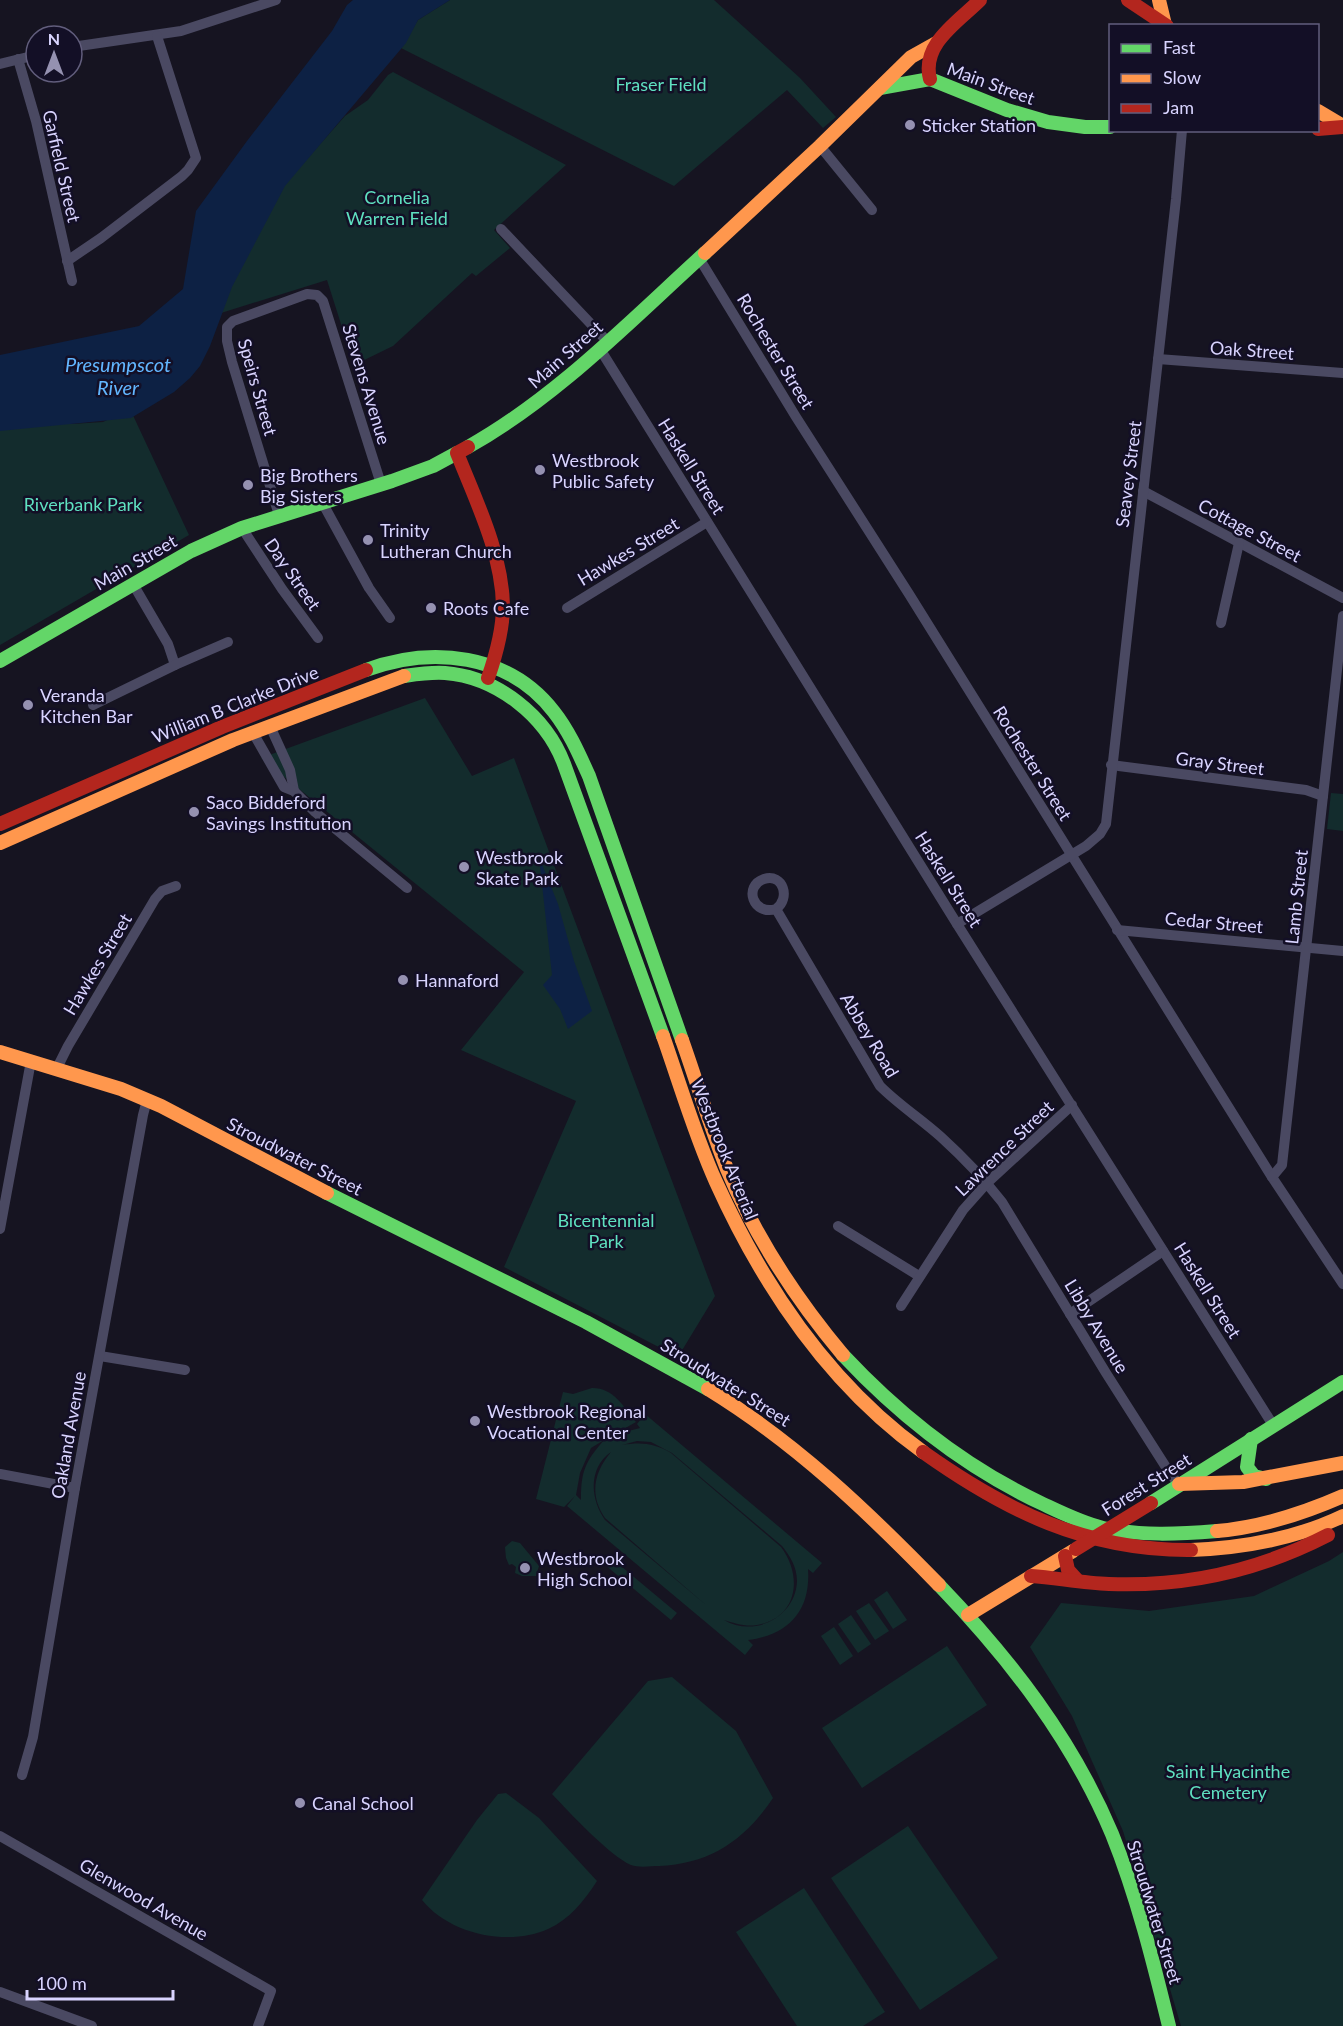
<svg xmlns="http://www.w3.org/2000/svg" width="1343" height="2026" font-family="Lato,sans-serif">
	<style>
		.green { fill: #132c2d; fill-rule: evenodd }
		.water { fill: #0d2144 }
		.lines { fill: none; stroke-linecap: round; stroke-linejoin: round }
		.street { stroke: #4a4962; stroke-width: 10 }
		.fast { stroke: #63d668; stroke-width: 14 }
		.slow { stroke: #ff974d; stroke-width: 14 }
		.jam { stroke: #b3261e; stroke-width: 14 }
		.jam-bridge { stroke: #b3261e; stroke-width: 14 }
		.poi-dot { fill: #9591b1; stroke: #130f26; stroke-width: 2 }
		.labels { text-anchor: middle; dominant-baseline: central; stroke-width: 5; stroke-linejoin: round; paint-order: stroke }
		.street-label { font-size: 18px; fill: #d9d4ff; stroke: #130f26 }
		.park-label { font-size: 18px; fill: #5fe0c0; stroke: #130f26 }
		.poi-label { font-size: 18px; fill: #d9d4ff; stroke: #130f26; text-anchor: start }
		.water-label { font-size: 20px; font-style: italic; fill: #62b6ff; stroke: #130f26 }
	</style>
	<rect width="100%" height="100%" fill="#161421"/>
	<g class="green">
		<polygon points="450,0 714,0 800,78 836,117 823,128 787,90 674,186 401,48 418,20"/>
		<polygon points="393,72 566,165 494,230 510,248 476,276 472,273 393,346 354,365 327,280 221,313 253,220 345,116 368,100 388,75"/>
		<polygon points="130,409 189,535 0,645 0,430 38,422 72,424 103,422"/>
		<polygon points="425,698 472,776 514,758 715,1296 678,1357 504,1267 576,1101 461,1050 524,972 261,758"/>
		<polygon points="1331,793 1343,794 1343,831 1327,829"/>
		<path d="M 592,1388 C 614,1388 624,1407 636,1422 L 613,1435 L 640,1428 L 637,1424 L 645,1414 L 822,1563 L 813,1573 L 808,1569 C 811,1610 789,1635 748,1640 L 753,1645 L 745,1655 L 567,1506 L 575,1496 L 564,1507 L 536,1499 L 563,1392 L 573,1394 ZM 604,1440 C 585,1462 581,1471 581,1500 L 576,1495 L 580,1473 L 591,1448 ZM 637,1441 L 651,1442 L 672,1453 L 782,1546 C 790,1556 797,1567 797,1581 C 796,1617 754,1638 724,1620 C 734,1623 745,1627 757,1625 C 798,1618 803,1576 781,1547 L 671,1453 C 654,1443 641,1442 622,1445 ZM 611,1452 C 594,1472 589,1495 605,1518 L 706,1605 L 605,1520 C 590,1499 588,1468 611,1452 Z"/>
		<polygon points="512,1541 520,1543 539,1566 536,1576 522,1576 515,1573 516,1567 512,1564 509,1565 506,1558 505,1547"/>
		<polygon points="1343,1552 1343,2026 1181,2026 1123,1831 1072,1716 1030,1647 1061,1603 1149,1611 1254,1596 1329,1561"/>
		<polygon points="610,1557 677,1613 671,1620 604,1564"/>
		<polygon points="887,1591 907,1620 893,1629 874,1600"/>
		<polygon points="869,1603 889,1631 875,1640 856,1611"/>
		<polygon points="851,1615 871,1644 858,1653 838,1624"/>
		<polygon points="834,1627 853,1656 840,1665 821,1636"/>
		<polygon points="947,1646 987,1705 862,1788 822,1728"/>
		<path d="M 672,1677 L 736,1731 L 773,1798 C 745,1840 710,1864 659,1866 C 651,1866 639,1868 631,1865 C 610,1856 569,1812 552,1794 L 648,1681 Z"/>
		<path d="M 506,1793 L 539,1818 L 597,1881 C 584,1901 570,1919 548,1929 C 508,1947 449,1934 422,1900 L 477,1820 L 498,1794 Z"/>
		<polygon points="908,1826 998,1958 920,2010 831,1878"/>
		<polygon points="804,1888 885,2012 863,2026 797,2026 736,1932"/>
	</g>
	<g class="water">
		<polygon points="353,0 450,0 418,20 406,43 285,186 232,287 210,346 200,366 190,378 174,392 131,418 0,431 0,355 139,326 183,289 196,211 247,141 332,31 347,5"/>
		<polygon points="539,857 558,904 574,961 592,1011 568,1029 560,1009 543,985 552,975"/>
	</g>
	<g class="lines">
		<g class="street">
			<polyline points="72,47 181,31 276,0"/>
			<polyline points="18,59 36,121 72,281"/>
			<polyline points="0,64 36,55"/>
			<polyline points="820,146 872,210"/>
			<polyline points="501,229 608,342"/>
			<polyline points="699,258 796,417 909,594 1272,1177 1343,1284"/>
			<polyline points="67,261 101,238 182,176 188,170 196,158 157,36"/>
			<polyline points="600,349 957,924 1273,1425"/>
			<polyline points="1158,359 1343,373"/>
			<polyline points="1143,491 1343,598"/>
			<polyline points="322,502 369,588 390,618"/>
			<polyline points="279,515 232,362 227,341 227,327 233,321 307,294 317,295 323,301 381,484"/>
			<polyline points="242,528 282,589 318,638"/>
			<polyline points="133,584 168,644 175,665"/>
			<polyline points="567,608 707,522"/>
			<polyline points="1221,623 1239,543"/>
			<polyline points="93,705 175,665 228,642"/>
			<polyline points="270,726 290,770 294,791"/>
			<polyline points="252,731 284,787 294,791 315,812 407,888"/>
			<polyline points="1111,765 1306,790 1323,796"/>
			<path d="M 776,909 C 753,916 743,886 764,879 C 783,873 791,898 776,909 L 880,1086 C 899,1105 921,1119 941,1137 C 963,1157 984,1179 1002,1202 L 1106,1373 L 1171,1475 L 1179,1484"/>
			<polyline points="957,924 1086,846 1100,834 1106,824 1176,199 1182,130"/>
			<polyline points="1117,930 1343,951"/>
			<polyline points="57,1068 68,1046 155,899 162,891 176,886"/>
			<polyline points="1272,1177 1282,1165 1343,616"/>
			<polyline points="838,1226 919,1276"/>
			<polyline points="0,1229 31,1061"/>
			<polyline points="901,1306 963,1210 987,1183 1072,1105"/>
			<polyline points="1070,1314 1163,1251"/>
			<polyline points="100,1356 185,1370"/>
			<polyline points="0,1474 75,1488"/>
			<polyline points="22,1775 33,1737 75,1488 143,1115 147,1100"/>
			<polyline points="0,1836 271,1991 258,2026"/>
			<polyline points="0,1992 92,2026"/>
		</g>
		<g class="fast">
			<polyline points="880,88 930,79 1007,110 1048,122 1085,127 1110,127"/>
			<path d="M 468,447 C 557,397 630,321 705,253"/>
			<polyline points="0,661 191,551 242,528 392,481 433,466 457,453"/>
			<path d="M 366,670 C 431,646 509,653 554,712 C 569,731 579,754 589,776 L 682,1040"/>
			<path d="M 404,676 C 418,674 431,672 445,673 C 497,677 546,716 564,764 L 663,1036"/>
			<polyline points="327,1193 586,1322 708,1389"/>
			<path d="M 843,1355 C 901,1417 966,1468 1043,1504 C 1062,1513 1082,1523 1103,1528 C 1139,1536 1180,1534 1217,1531"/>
			<polyline points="1251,1439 1247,1467 1254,1476 1266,1479"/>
			<polyline points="1151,1503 1343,1382"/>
			<path d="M 939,1585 C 1010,1659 1072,1739 1112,1834 C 1137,1896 1153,1961 1169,2026"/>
		</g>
		<g class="slow">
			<polyline points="1159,0 1165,25"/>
			<polyline points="1318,111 1343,126"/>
			<polyline points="705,253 820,146 911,57 936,43"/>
			<polyline points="0,843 233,740 404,676"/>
			<path d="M 663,1036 C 680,1084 695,1136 716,1182 C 763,1286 830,1385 923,1452"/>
			<path d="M 682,1040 C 697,1082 710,1127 727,1169 C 755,1236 796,1299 843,1355"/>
			<polyline points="0,1052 121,1089 161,1106 327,1193"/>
			<path d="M 708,1389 C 796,1443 867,1511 939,1585"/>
			<polyline points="1179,1484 1243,1482 1343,1463"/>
			<path d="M 1217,1531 C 1262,1527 1302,1514 1343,1496"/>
			<path d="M 1191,1550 C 1243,1548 1295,1539 1343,1516"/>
			<polyline points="968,1615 1073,1551"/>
		</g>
		<g class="jam">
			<polyline points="1128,0 1167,26"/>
			<path d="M 930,79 C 921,44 958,22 980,0"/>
			<polyline points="1318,129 1343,127"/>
			<path d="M 468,447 L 457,453 C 476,501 502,553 503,606 C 503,631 496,655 488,678"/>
			<polyline points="0,824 222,727 366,670"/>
			<path d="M 923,1452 C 1006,1511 1087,1551 1191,1550"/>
			<polyline points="1065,1556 1068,1570 1078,1581"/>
			<path d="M 1031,1576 C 1057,1578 1083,1583 1109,1584 C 1186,1587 1260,1570 1328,1535"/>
		</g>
		<polyline class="jam-bridge" points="1076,1549 1151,1503"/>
	</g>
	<g class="poi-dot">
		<circle cx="910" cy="125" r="6"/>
		<circle cx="540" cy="470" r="6"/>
		<circle cx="248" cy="485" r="6"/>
		<circle cx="368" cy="540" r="6"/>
		<circle cx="431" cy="608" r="6"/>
		<circle cx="28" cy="705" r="6"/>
		<circle cx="194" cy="812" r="6"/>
		<circle cx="464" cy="867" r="6"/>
		<circle cx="403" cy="980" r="6"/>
		<circle cx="475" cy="1421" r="6"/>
		<circle cx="525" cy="1568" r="6"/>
		<circle cx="300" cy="1803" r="6"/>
	</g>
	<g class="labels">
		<g class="street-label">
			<text transform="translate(991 83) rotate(20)">Main Street</text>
			<text transform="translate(62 166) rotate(77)">Garfield Street</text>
			<text transform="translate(1252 350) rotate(4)">Oak Street</text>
			<text transform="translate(776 351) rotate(59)">Rochester Street</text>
			<text transform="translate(565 354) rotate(-41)">Main Street</text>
			<text transform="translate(367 384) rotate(73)">Stevens Avenue</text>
			<text transform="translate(258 387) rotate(74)">Speirs Street</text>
			<text transform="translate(692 466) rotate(58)">Haskell Street</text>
			<text transform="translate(1128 474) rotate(-83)">Seavey Street</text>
			<text transform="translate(1250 530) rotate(28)">Cottage Street</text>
			<text transform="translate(628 551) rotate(-31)">Hawkes Street</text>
			<text transform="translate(135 562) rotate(-30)">Main Street</text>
			<text transform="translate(293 574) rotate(55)">Day Street</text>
			<text transform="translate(235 704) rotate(-22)">William B Clarke Drive</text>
			<text transform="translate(1033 763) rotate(58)">Rochester Street</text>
			<text transform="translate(1220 763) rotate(7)">Gray Street</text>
			<text transform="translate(949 879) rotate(58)">Haskell Street</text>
			<text transform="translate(1296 897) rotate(-84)">Lamb Street</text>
			<text transform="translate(1214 922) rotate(5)">Cedar Street</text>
			<text transform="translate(97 964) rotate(-59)">Hawkes Street</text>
			<text transform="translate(870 1035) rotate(59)">Abbey Road</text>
			<text transform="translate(1004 1148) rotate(-44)">Lawrence Street</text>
			<text transform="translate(725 1149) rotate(68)">Westbrook Arterial</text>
			<text transform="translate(295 1156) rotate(27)">Stroudwater Street</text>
			<text transform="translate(1208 1290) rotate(58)">Haskell Street</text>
			<text transform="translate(1097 1326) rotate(59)">Libby Avenue</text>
			<text transform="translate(726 1382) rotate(32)">Stroudwater Street</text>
			<text transform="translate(68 1435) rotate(-80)">Oakland Avenue</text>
			<text transform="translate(1146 1484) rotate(-32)">Forest Street</text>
			<text transform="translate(144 1899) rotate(30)">Glenwood Avenue</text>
			<text transform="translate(1155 1912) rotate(73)">Stroudwater Street</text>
		</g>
		<g class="park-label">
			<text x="661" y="84">Fraser Field</text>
			<text x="397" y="197">Cornelia<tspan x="397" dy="21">Warren Field</tspan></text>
			<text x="83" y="504">Riverbank Park</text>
			<text x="606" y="1220">Bicentennial<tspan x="606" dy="21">Park</tspan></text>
			<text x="1228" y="1771">Saint Hyacinthe<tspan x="1228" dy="21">Cemetery</tspan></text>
		</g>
		<g class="poi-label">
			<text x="922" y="125">Sticker Station</text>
			<text x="552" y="460">Westbrook<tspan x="552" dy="21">Public Safety</tspan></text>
			<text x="260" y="475">Big Brothers<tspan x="260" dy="21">Big Sisters</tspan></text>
			<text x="380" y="530">Trinity<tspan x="380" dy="21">Lutheran Church</tspan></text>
			<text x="443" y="608">Roots Cafe</text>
			<text x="40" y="695">Veranda<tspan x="40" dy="21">Kitchen Bar</tspan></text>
			<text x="206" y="802">Saco Biddeford<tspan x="206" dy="21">Savings Institution</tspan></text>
			<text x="476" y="857">Westbrook<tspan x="476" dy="21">Skate Park</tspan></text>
			<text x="415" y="980">Hannaford</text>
			<text x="487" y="1411">Westbrook Regional<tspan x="487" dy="21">Vocational Center</tspan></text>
			<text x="537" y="1558">Westbrook<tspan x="537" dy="21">High School</tspan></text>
			<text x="312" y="1803">Canal School</text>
		</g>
		<g class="water-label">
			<text x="118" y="364">Presumpscot<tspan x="118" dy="23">River</tspan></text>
		</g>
	</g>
	<rect x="1109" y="24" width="210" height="108" fill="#130f26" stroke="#625e7d" stroke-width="1.5"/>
	<rect x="1121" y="44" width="30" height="9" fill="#63d668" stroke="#625e7d" stroke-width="1.5"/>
	<text x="1163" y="54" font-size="18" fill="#d9d4ff">Fast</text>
	<rect x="1121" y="74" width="30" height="9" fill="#ff974d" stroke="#625e7d" stroke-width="1.5"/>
	<text x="1163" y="84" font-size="18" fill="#d9d4ff">Slow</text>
	<rect x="1121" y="104" width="30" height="9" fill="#b3261e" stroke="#625e7d" stroke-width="1.5"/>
	<text x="1163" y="114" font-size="18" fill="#d9d4ff">Jam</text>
	<g transform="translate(54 54)"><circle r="28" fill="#130f26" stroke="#625e7d" stroke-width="1.5"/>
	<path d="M0-4.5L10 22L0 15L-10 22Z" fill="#9591b1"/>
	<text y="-9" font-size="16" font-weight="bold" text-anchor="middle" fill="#d9d4ff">N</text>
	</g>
	<path d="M27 1990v9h146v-9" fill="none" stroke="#d9d4ff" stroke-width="3"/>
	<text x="36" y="1990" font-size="18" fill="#d9d4ff" stroke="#130f26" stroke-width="4.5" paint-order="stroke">100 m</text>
</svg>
